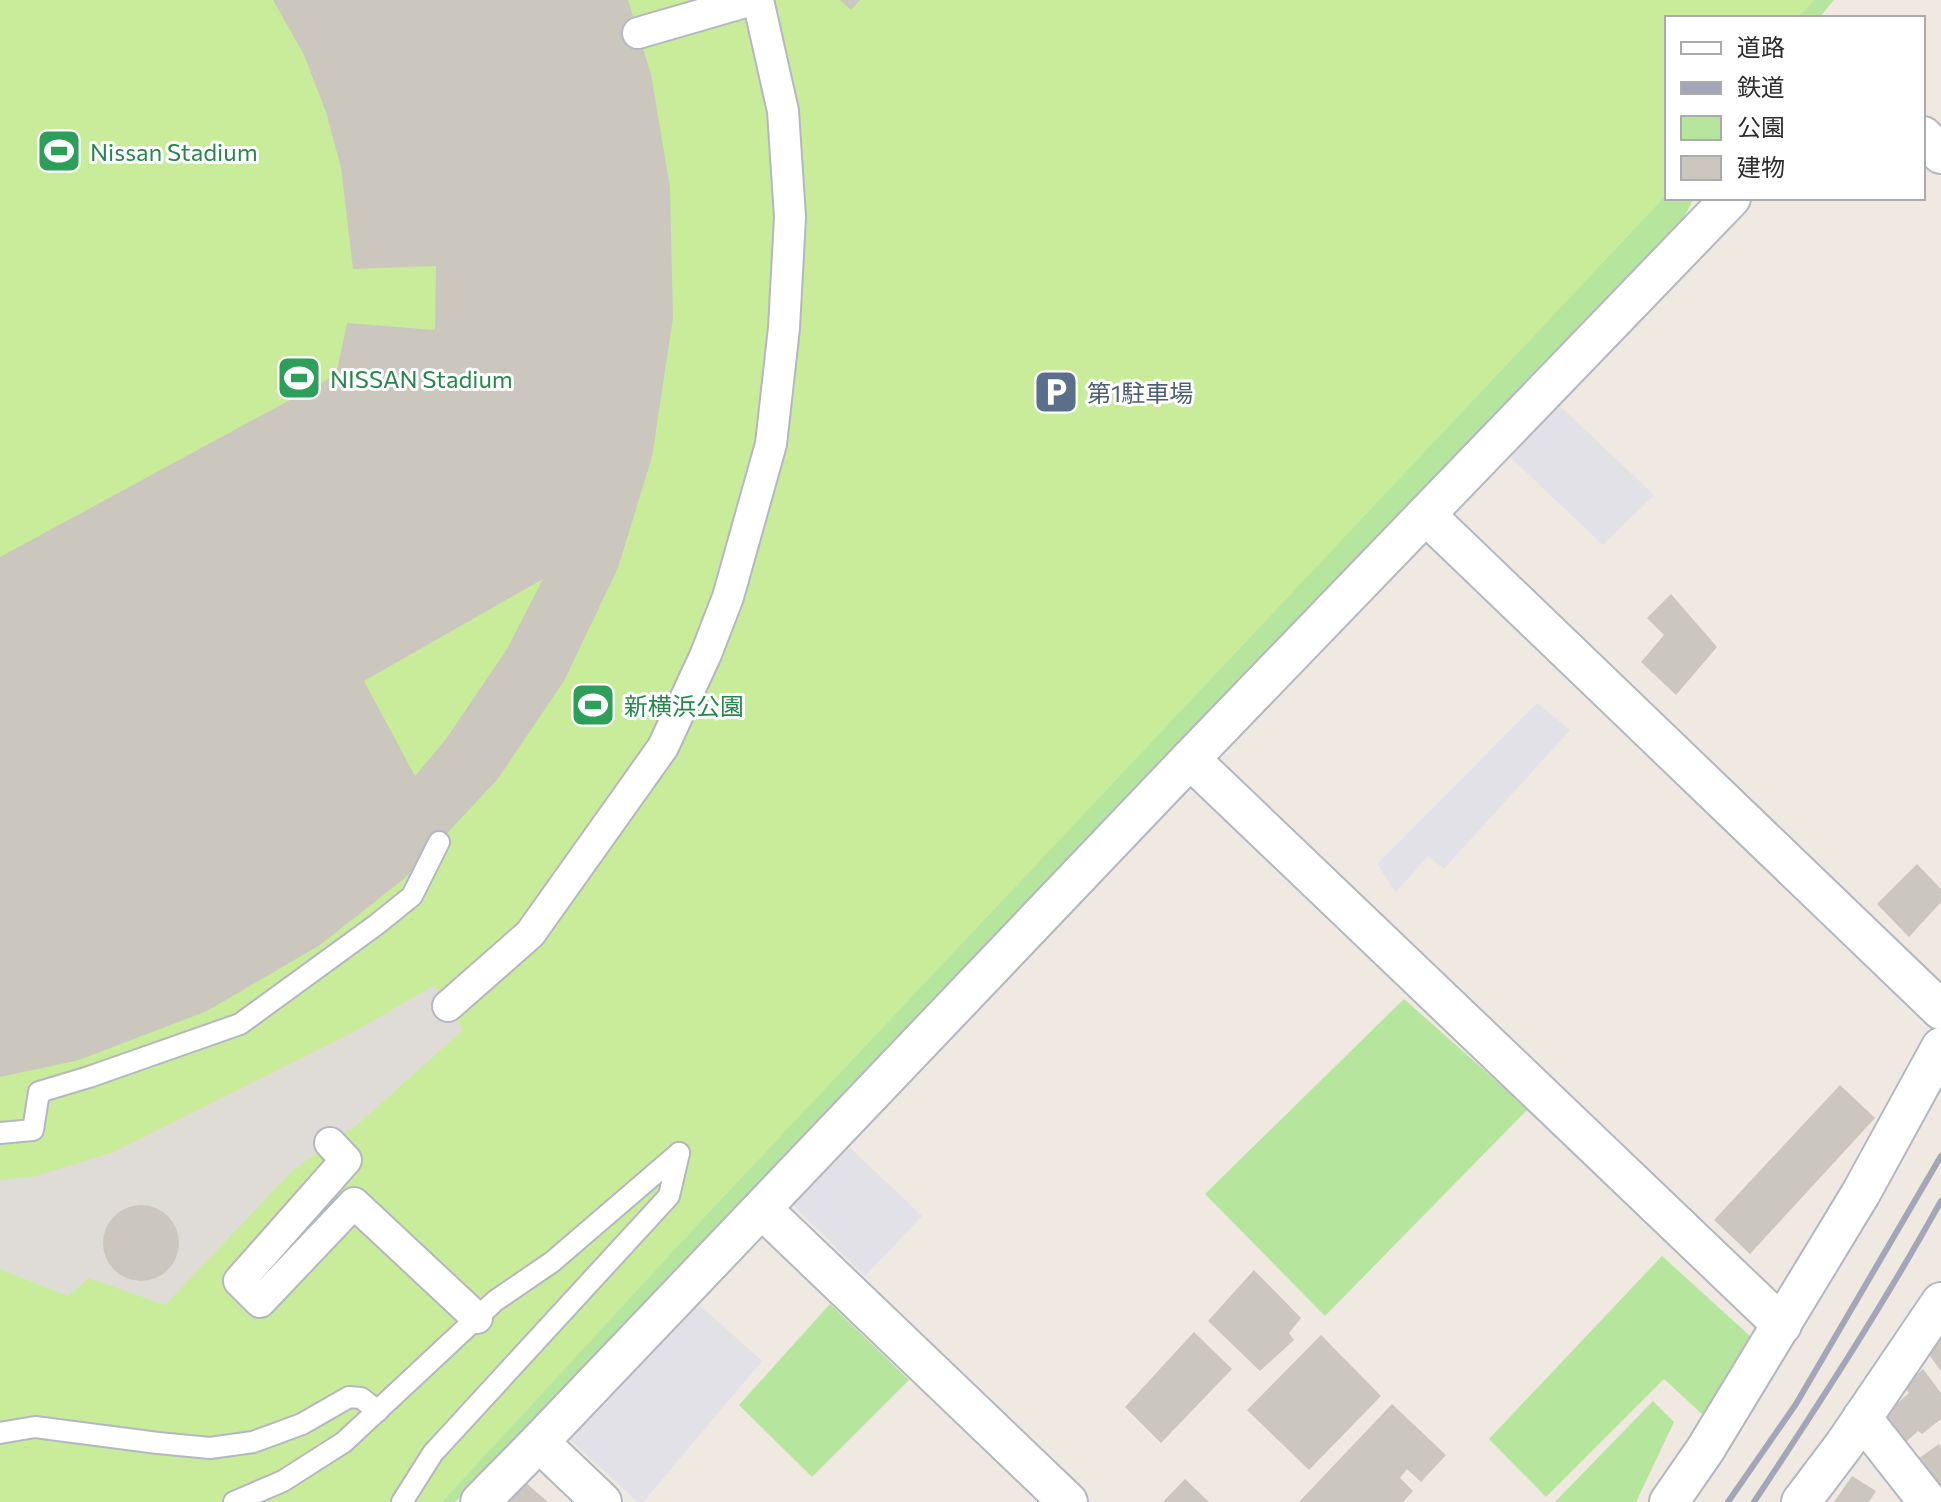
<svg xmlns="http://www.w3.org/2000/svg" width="1941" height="1502" font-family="Commissioner,'Noto Sans JP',sans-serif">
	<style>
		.industrial { fill: #e3e1e8 }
		.green { fill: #b6e59e }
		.pitch { fill: #c9ec9a }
		.plaza { fill: #dfdcd8 }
		.building { fill: #cbc7bf; fill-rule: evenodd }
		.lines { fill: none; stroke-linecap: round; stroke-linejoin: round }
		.service-casing { stroke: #b4b7c1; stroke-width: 24 }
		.pedestrian-casing { stroke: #b4b7c1; stroke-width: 34 }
		.minor-casing { stroke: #b4b7c1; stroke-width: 42 }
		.service { stroke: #fff; stroke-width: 20 }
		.pedestrian { stroke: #fff; stroke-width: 30 }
		.minor { stroke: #fff; stroke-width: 38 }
		.rail { stroke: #a3a6b8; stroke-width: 6 }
		.labels { text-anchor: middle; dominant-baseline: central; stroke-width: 6; stroke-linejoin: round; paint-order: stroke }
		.leisure-label { font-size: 24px; fill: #27864d; stroke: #fff; text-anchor: start }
		.service-label { font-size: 24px; fill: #4e5e75; stroke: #fff; text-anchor: start }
	</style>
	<rect width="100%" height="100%" fill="#efe9e1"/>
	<g class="industrial">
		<polygon points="1559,405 1654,495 1603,545 1509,456"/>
		<polygon points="1537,703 1570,730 1444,869 1428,856 1396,892 1377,864"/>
		<polygon points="847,1145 922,1216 865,1276 792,1204"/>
		<polygon points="697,1303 762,1361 643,1502 638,1502 569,1439"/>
	</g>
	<g class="green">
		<polygon points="1785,0 1834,0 1819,18 1767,18"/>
		<polygon points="1667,131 1667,198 1694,198 1680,225 455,1502 415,1502"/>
		<polygon points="1404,999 1528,1109 1325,1316 1205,1194"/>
		<polygon points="1662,1256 1750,1336 1703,1415 1664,1379 1546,1497 1489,1439"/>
		<polygon points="830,1304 909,1380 812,1477 739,1405"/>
		<polygon points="1653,1401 1674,1422 1636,1502 1555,1502"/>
	</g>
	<polygon class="pitch" points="0,0 1814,0 1798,18 1667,18 1667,192 1659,203 714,1207 442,1502 0,1502"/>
	<polygon class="plaza" points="435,985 463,1030 358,1124 294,1169 165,1305 89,1278 68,1296 0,1269 0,1180 36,1176 114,1152 350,1034"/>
	<g class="building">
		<path d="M 273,0 L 628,0 L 651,74 L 670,187 L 673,318 L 652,457 L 618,568 L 564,681 L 497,780 L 405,878 L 320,945 L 207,1011 L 79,1060 L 0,1077 L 0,557 L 336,375 L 347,323 L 435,330 L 436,266 L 353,269 L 341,168 L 326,112 L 304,55 ZM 543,579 L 507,649 L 446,739 L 415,776 L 364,681 Z"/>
		<polygon points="840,0 860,0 851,10"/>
		<polygon points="1671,594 1717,647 1676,695 1641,662 1664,635 1647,618"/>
		<polygon points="1917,864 1941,889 1941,902 1909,937 1877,904"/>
		<polygon points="1840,1085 1875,1118 1750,1254 1714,1220"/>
		<circle cx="141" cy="1243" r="38"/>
		<polygon points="1254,1270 1301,1318 1289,1333 1294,1340 1260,1371 1208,1321"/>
		<polygon points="1194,1332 1232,1369 1161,1443 1125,1407"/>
		<polygon points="1321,1335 1381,1396 1309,1470 1247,1410"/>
		<polygon points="1941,1338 1941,1371 1927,1352"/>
		<polygon points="1923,1369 1941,1393 1941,1419 1922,1434 1918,1431 1906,1442 1884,1415 1909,1393 1904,1387"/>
		<polygon points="1392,1404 1446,1455 1421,1482 1407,1469 1400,1478 1413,1491 1403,1502 1299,1502"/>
		<polygon points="1939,1444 1941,1447 1941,1492 1915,1461"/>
		<polygon points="1852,1476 1876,1491 1869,1502 1834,1502"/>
		<polygon points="1185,1479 1209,1502 1163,1502"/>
		<polygon points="525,1482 548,1502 506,1502"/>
	</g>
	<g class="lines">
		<g class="service-casing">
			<g id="service">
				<polyline points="0,1133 33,1130 39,1092 89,1077 240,1024 376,925 412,896 439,842"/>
				<polyline points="0,1433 35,1427 158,1443 210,1448 253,1442 302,1424 349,1397 361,1398 378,1411"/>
				<polyline points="234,1502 283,1481 344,1442 495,1301 552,1262 679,1153"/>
				<polyline points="402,1502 433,1453 669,1196 679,1153"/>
			</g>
		</g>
		<g class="pedestrian-casing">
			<g id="pedestrian">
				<polyline points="638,33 752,0"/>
				<polyline points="448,1006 530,934 663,747 706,654 728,597 771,444 784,328 790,217 783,111 758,0"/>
				<polyline points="330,1143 346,1160 239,1281 260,1302 354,1203 477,1318"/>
			</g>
		</g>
		<g class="minor-casing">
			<g id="minor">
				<polyline points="1923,136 1941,154"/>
				<polyline points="1426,515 1941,1010"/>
				<polyline points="1190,759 1782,1325"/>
				<polyline points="762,1209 1068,1502"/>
				<polyline points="1862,1418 1928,1502"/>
				<polyline points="539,1442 602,1502"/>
				<polyline points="480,1502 539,1442 1190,759 1731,198"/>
				<polyline points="1669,1502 1705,1450 1861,1193 1941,1047"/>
				<polyline points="1801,1502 1844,1445 1941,1302"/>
			</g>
		</g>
		<use href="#service" class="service"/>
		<use href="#pedestrian" class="pedestrian"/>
		<use href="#minor" class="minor"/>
		<g class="rail">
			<polyline points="1728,1502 1796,1404 1941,1156"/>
			<path d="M 1754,1502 C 1819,1404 1884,1304 1941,1201"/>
		</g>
	</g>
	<defs>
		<g id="stadium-square" transform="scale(2.3)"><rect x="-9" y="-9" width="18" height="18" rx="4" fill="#2e9e5b" stroke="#fff"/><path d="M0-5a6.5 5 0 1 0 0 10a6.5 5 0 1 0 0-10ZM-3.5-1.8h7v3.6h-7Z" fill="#fff"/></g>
		<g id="parking-square" transform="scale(2.3)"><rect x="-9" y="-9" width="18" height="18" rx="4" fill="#5c6f8a" stroke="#fff"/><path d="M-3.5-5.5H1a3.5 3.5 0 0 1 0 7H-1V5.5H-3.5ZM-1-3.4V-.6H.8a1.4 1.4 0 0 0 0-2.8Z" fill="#fff"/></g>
	</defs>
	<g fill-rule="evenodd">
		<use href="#stadium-square" x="59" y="151"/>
		<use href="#stadium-square" x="299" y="378"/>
		<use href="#parking-square" x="1056" y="392"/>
		<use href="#stadium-square" x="593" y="705"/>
	</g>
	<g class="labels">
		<g class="leisure-label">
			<text x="90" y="151">Nissan Stadium</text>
			<text x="330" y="378">NISSAN Stadium</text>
			<text x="624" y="705">新横浜公園</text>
		</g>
		<g class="service-label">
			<text x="1087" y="392">第1駐車場</text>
		</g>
	</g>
	<rect x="1665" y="16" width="260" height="184" fill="#ffffff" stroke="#ababab" stroke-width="2"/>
	<rect x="1681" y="42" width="40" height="12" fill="#ffffff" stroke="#ababab" stroke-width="2"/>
	<text x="1737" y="56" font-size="24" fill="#2e2e2e">道路</text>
	<rect x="1681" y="82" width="40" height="12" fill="#a3a6b8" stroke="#ababab" stroke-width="2"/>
	<text x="1737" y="96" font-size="24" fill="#2e2e2e">鉄道</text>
	<rect x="1681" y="116" width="40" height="24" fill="#b6e59e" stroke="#ababab" stroke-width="2"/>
	<text x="1737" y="136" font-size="24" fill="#2e2e2e">公園</text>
	<rect x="1681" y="156" width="40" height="24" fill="#cbc7bf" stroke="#ababab" stroke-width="2"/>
	<text x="1737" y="176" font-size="24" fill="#2e2e2e">建物</text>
</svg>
